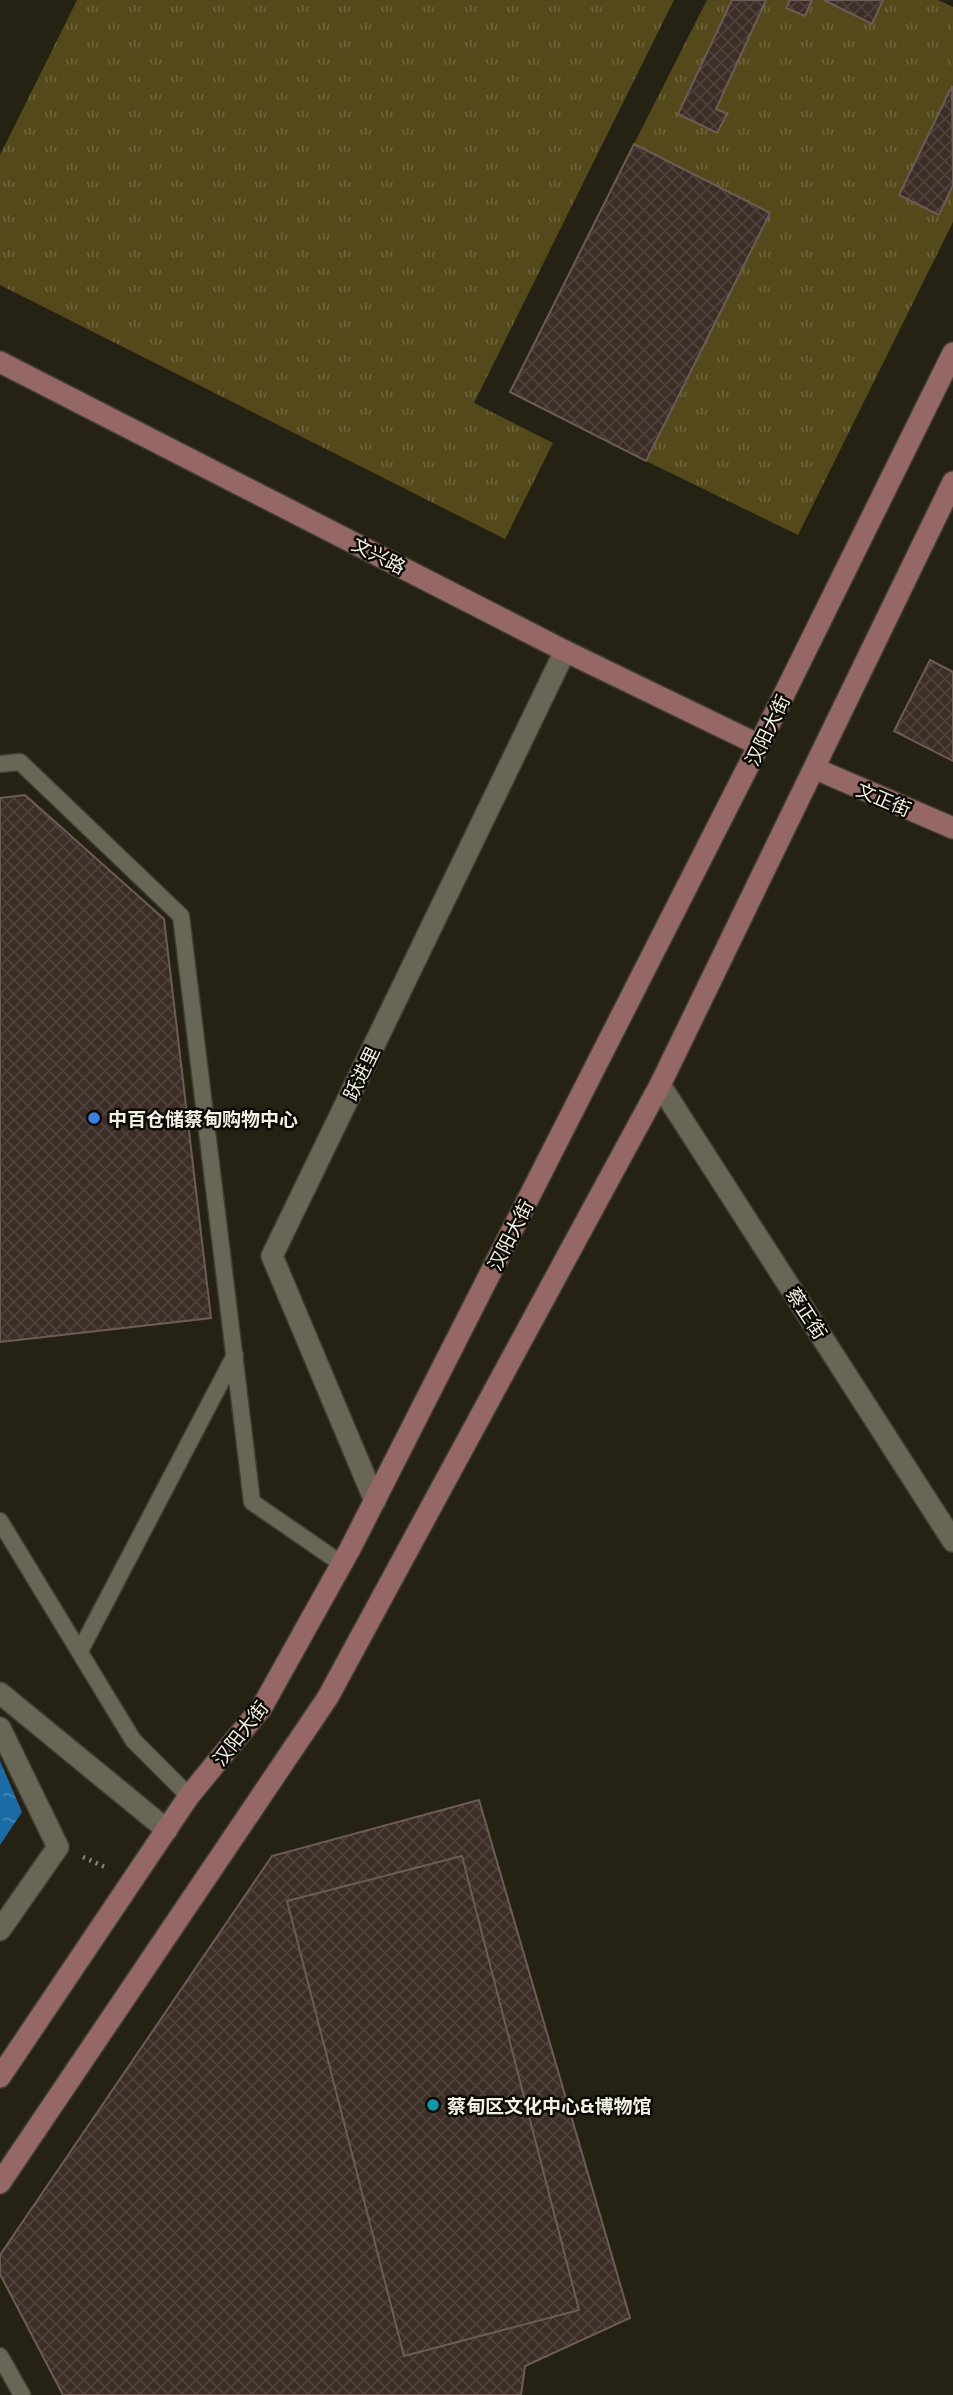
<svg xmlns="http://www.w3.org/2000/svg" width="953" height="2395" font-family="'Exo 2','Noto Sans SC',sans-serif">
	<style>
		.grass { fill: url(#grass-tufts) }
		.water { fill: url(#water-ripples) }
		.building { fill: url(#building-cross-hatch); stroke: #6d5c55; stroke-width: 2 }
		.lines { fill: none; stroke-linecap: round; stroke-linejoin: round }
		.lane-casing { stroke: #403d34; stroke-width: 19 }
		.street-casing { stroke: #403d34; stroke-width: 24 }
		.secondary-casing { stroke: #403d34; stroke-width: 24 }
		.path { stroke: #8c897e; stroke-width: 4.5; stroke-dasharray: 2 5; stroke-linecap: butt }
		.lane { stroke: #6a6656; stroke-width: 16 }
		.street { stroke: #6a6656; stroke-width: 21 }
		.secondary { stroke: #956865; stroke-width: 21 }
		.shop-dot { fill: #3f7fe0; stroke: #0d0b06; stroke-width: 2.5 }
		.culture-dot { fill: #0f9aa8; stroke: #0d0b06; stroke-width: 2.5 }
		.labels { text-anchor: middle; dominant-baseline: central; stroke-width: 5; stroke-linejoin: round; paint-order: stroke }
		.street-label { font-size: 19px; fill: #f2f0e7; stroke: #0d0b06 }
		.poi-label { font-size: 19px; font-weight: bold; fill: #f2f0e7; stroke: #0d0b06; text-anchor: start }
	</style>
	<defs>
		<pattern id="grass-tufts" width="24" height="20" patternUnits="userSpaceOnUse" patternTransform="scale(1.75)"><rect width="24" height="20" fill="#54491a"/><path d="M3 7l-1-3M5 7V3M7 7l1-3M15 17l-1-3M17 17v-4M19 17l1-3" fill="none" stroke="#6d643b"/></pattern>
		<pattern id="water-ripples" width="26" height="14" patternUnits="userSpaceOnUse" patternTransform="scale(1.75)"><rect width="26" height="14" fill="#1b6ba5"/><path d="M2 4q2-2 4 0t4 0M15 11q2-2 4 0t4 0" fill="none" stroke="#4888b6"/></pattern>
		<pattern id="building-cross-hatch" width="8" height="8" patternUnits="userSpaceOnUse" patternTransform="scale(1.75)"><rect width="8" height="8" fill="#3c2d27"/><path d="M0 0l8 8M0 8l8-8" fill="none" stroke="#4f423c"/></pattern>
	</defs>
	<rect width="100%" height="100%" fill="#252214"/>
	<g class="grass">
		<polygon points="77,0 674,0 474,403 553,443 505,539 0,285 0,155"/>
		<polygon points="707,0 938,0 953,7 953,222 798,535 646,461 769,213 634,144"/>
	</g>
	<polygon class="water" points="0,1761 22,1812 0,1845"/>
	<g class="building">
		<polygon points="732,0 766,0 716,109 727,114 717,133 678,114"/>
		<polygon points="790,0 812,0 805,16 786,8"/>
		<polygon points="824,0 883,0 872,24"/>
		<polygon points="952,86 953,185 939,215 899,195"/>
		<polygon points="634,144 770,213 646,461 510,392"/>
		<polygon points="930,660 953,672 953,761 894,731"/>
		<polygon points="25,795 164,919 211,1318 0,1342 0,798"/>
		<polygon points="479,1800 630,2318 525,2366 521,2395 63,2395 0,2274 0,2255 272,1856"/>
		<polygon points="462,1856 579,2310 404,2356 287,1901"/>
	</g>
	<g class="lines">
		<g class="lane-casing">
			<g id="lane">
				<polyline points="0,764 20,762 181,916 252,1502 342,1564"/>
				<polyline points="0,1521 133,1740 189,1796"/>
				<polyline points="80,1651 235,1355"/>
				<polyline points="0,2356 22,2395"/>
			</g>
		</g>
		<g class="street-casing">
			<g id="street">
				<polyline points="660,1085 953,1541"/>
				<polyline points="375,1501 272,1256 565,651"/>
				<polyline points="0,1693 167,1830"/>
				<polyline points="0,1728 58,1847 0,1930"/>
			</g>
		</g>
		<g class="secondary-casing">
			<g id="secondary">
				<polyline points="0,362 565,651 759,745"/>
				<polyline points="816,769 953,828"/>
				<polyline points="0,2077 189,1796 262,1707 350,1549 759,745 953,353"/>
				<polyline points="0,2183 328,1697 660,1085 953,482"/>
			</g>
		</g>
		<polyline class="path" points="83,1857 107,1868"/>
		<use href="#lane" class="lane"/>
		<use href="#street" class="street"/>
		<use href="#secondary" class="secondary"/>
	</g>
	<circle class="shop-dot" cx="94" cy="1118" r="7"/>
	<circle class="culture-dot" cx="433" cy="2105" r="7"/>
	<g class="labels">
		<g class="street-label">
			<text transform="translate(379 555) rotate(27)">文兴路</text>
			<text transform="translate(767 730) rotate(-64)">汉阳大街</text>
			<text transform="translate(884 799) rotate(23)">文正街</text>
			<text transform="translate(361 1073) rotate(-64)">跃进里</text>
			<text transform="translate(510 1235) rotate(-63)">汉阳大街</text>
			<text transform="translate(807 1313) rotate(57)">蔡正街</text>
			<text transform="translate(240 1733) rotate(-52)">汉阳大街</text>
		</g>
		<g class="poi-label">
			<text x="108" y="1118">中百仓储蔡甸购物中心</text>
			<text x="447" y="2105">蔡甸区文化中心&amp;博物馆</text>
		</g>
	</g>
</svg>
